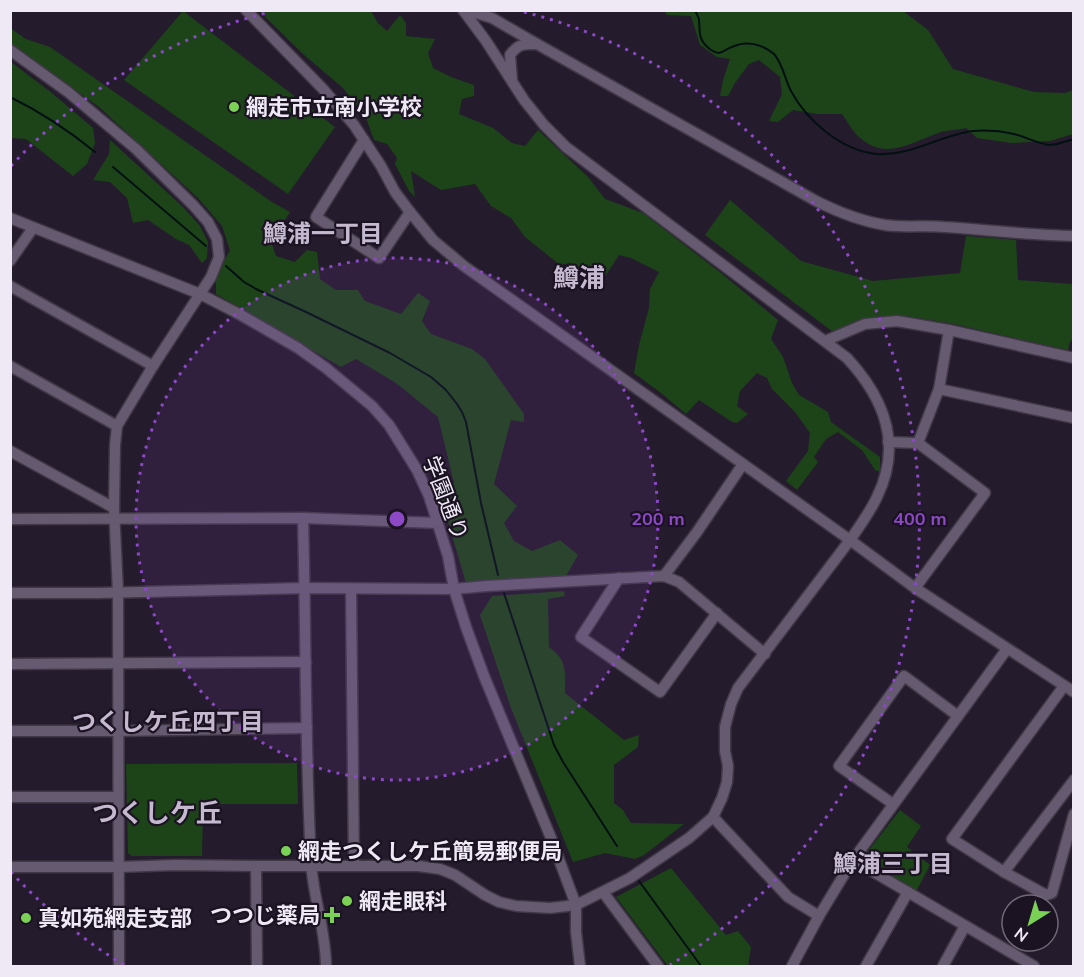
<svg xmlns="http://www.w3.org/2000/svg" width="1084" height="977" font-family="Mulish,'Noto Sans JP',sans-serif">
	<style>
		.green { fill: #1d4419 }
		.lines { fill: none; stroke-linecap: round; stroke-linejoin: round }
		.stream { stroke: #021012; stroke-width: 2 }
		.minor-casing { stroke: #403846; stroke-width: 13 }
		.minor { stroke: #655a6f; stroke-width: 10 }
		.ring { fill: none; stroke: #8c48c7; stroke-width: 3; stroke-dasharray: 3 6 }
		.poi-dot { fill: #7bd155; stroke: #1b1222; stroke-width: 2 }
		.labels { text-anchor: middle; dominant-baseline: central; stroke-width: 4.5; stroke-linejoin: round; paint-order: stroke }
		.poi-label { font-size: 22px; font-weight: bold; fill: #efe9f5; stroke: #1b1222; text-anchor: start }
		.street-label { font-size: 22px; fill: #efe9f5; stroke: #1b1222 }
		.neighbourhood-label { font-size: 24px; font-weight: bold; fill: #c5b9d0; stroke: #1b1222 }
		.quarter-label { font-size: 26px; font-weight: bold; fill: #c5b9d0; stroke: #1b1222 }
		.centre { fill: #8c48c7; stroke: #1b1222; stroke-width: 3 }
		.ring-label { font-size: 18px; text-anchor: middle; font-weight: bold; fill: #8c48c7; stroke: #1b1222; stroke-width: 4.5; stroke-linejoin: round; paint-order: stroke }
	</style>
	<rect width="100%" height="100%" fill="#241b2c"/>
	<g class="green">
		<polygon points="183,11 335,127 288,194 124,80"/>
		<polygon points="259,11 371,11 378,23 387,31 400,15 406,23 406,36 435,39 428,53 433,68 451,77 474,85 474,96 462,99 459,114 493,128 512,143 525,146 538,130 588,177 605,199 643,213 721,273 778,320 771,339 783,357 792,383 799,395 828,412 831,422 880,457 880,472 875,470 862,450 838,432 826,439 814,457 818,462 797,490 786,481 808,451 810,433 795,412 772,389 767,378 757,373 740,391 737,406 748,414 737,423 732,422 699,400 686,414 661,393 634,373 639,345 649,308 650,289 659,272 631,258 619,255 602,281 569,263 560,265 525,237 511,218 491,206 475,184 441,190 411,171 415,197 409,191 395,164 397,158 387,144 374,140 366,118 343,88 303,54"/>
		<path d="M 664,11 L 903,11 L 928,30 L 953,69 L 1034,92 L 1065,93 L 1073,90 L 1073,134 L 1050,141 L 1012,143 L 977,138 L 966,128 C 957,130 946,130 938,133 C 911,143 885,161 859,137 C 852,131 848,122 842,114 L 818,114 L 793,110 L 778,122 L 769,121 L 782,94 L 780,77 L 759,60 L 749,64 L 735,83 L 728,96 L 720,96 L 723,80 L 730,59 L 717,57 L 700,45 L 691,16 L 667,15 Z"/>
		<polygon points="10,28 26,39 50,47 272,202 290,212 271,241 276,256 295,262 307,250 317,252 320,279 336,290 358,290 365,301 401,314 418,293 430,301 422,321 431,334 472,349 485,359 524,414 524,422 511,420 494,484 517,506 504,523 514,541 532,551 560,540 578,555 566,576 466,583 439,491 454,483 438,417 396,383 356,359 341,367 216,294 216,278 230,250 222,226 198,198 99,107 11,44"/>
		<polygon points="11,62 52,93 93,128 95,143 87,164 73,176 26,139 11,138"/>
		<polygon points="110,140 183,207 200,226 208,242 207,258 202,263 189,245 176,239 148,220 133,223 127,198 110,182 93,180 109,154"/>
		<polygon points="730,200 801,261 873,281 960,273 966,236 1016,240 1018,280 1073,284 1073,338 1070,342 1068,350 949,323 906,316 866,320 833,332 705,235"/>
		<path d="M 564,591 L 565,596 L 548,599 L 549,647 C 568,661 565,671 565,693 L 624,740 L 639,735 L 638,747 L 614,765 L 614,803 L 623,810 L 631,823 L 684,824 L 644,855 L 635,859 L 605,853 L 573,862 L 511,708 L 480,615 L 492,596 Z"/>
		<polygon points="297,763 298,804 203,804 202,856 132,856 128,853 126,764"/>
		<polygon points="900,810 921,826 907,847 930,865 916,892 866,863 865,855"/>
		<polygon points="671,868 726,935 738,931 751,947 748,966 668,966 616,897"/>
	</g>
	<g class="lines">
		<g class="stream">
			<path d="M 694,10 C 706,22 691,36 711,50 C 714,52 716,53 719,53 C 724,52 728,48 732,47 C 746,40 762,44 774,54 C 783,64 785,80 791,91 C 807,121 841,150 876,154 C 910,157 940,135 973,131 C 986,130 1001,131 1014,134 C 1026,137 1036,143 1049,145 L 1057,144 L 1074,139"/>
			<path d="M 10,97 C 41,112 68,130 95,152"/>
			<polyline points="113,167 206,246"/>
			<polyline points="226,266 244,282 256,289 306,312 390,353 431,377 446,390 457,404 462,412 466,422 481,503 498,575"/>
			<polyline points="504,593 554,745 563,762 617,846"/>
			<polyline points="639,881 701,966"/>
		</g>
		<g class="minor-casing">
			<g id="minor">
				<path d="M 463,10 L 486,41 L 524,100 L 544,125 L 566,147 L 847,358 C 884,398 903,444 877,497 C 870,512 860,526 850,540 L 915,588 L 1074,692"/>
				<path d="M 466,10 L 492,18 L 537,44 L 816,201 C 838,212 860,221 885,225 C 904,228 925,225 945,227 C 988,230 1030,235 1074,236"/>
				<polyline points="10,50 68,92 136,149 193,205 208,222 217,239 219,257 211,277 153,366 117,426 115,445 114,508 118,592 119,966"/>
				<path d="M 512,80 L 510,55 C 518,44 523,44 537,44"/>
				<polyline points="364,140 316,217 379,258 410,212"/>
				<polyline points="10,218 200,294 241,315 298,348 326,368 372,406 389,425 417,470 429,496 448,556 454,589 466,627 484,676 551,838 576,905 576,932 580,966"/>
				<polyline points="10,261 33,228"/>
				<polyline points="10,286 153,366"/>
				<polyline points="825,341 865,324 897,321 949,330 1074,358"/>
				<polyline points="10,366 117,426"/>
				<polyline points="939,389 1074,418"/>
				<polyline points="888,442 918,443 985,493 915,588"/>
				<polyline points="918,443 939,389 949,330"/>
				<polyline points="10,451 114,508"/>
				<path d="M 303,518 C 306,633 305,748 311,862 C 313,897 326,931 326,966"/>
				<polyline points="10,519 303,518 438,523"/>
				<polyline points="664,576 697,532 743,464"/>
				<polyline points="619,578 581,637 660,692 717,613"/>
				<polyline points="351,589 354,865"/>
				<polyline points="10,593 98,593 305,588 454,589 487,586 664,576 679,582 765,654"/>
				<polyline points="10,664 306,662"/>
				<polyline points="1064,686 952,839 1004,872 1074,780"/>
				<polyline points="10,731 118,731 307,728"/>
				<polyline points="10,797 118,797"/>
				<polyline points="893,804 839,766 904,676 958,716"/>
				<polyline points="713,817 788,897 819,916"/>
				<polyline points="853,860 1034,966"/>
				<polyline points="256,866 257,966"/>
				<polyline points="10,867 119,867 176,865 256,866 418,866 440,869 455,875 485,895 499,902 516,906 550,908 576,905 630,878 689,838 713,817 722,798 727,782 728,766 725,751 725,727 731,704 738,688 850,540 464,266 433,240 410,212 395,192 381,166 354,125 323,89 246,10"/>
				<polyline points="1004,872 1046,895 1052,893 1074,814"/>
				<polyline points="603,892 658,966"/>
				<polyline points="792,966 819,916 853,860 1007,649"/>
				<polyline points="866,966 908,892"/>
				<polyline points="943,966 965,926"/>
			</g>
		</g>
		<use href="#minor" class="minor"/>
	</g>
	<circle cx="397" cy="519" r="261" fill="#8c48c7" fill-opacity=".12"/>
	<g class="ring">
		<circle cx="397" cy="519" r="261"/>
		<path d="M124 965A523 523 0 0 1 11 872M11 166A523 523 0 0 1 270 12M524 12A523 523 0 0 1 670 965"/>
	</g>
	<g class="poi-dot">
		<circle cx="234" cy="107" r="6"/>
		<circle cx="286" cy="851" r="6"/>
		<circle cx="347" cy="901" r="6"/>
		<path d="M329 906h6v6h6v6h-6v6h-6v-6h-6v-6h6z"/>
		<circle cx="26" cy="918" r="6"/>
	</g>
	<g class="labels">
		<g class="poi-label">
			<text x="246" y="107">網走市立南小学校</text>
			<text x="298" y="851">網走つくしケ丘簡易郵便局</text>
			<text x="359" y="901">網走眼科</text>
			<text x="320" y="915" text-anchor="end">つつじ薬局</text>
			<text x="38" y="918">真如苑網走支部</text>
		</g>
		<g class="street-label">
			<text transform="translate(446 498) rotate(69)">学園通り</text>
		</g>
		<g class="neighbourhood-label">
			<text x="323" y="233">鱒浦一丁目</text>
			<text x="168" y="721">つくしケ丘四丁目</text>
			<text x="893" y="863">鱒浦三丁目</text>
		</g>
		<g class="quarter-label">
			<text x="579" y="277">鱒浦</text>
			<text x="157" y="812">つくしケ丘</text>
		</g>
	</g>
	<circle cx="397" cy="519" r="9" class="centre"/>
	<g class="ring-label">
		<text x="658" y="525">200 m</text>
		<text x="920" y="525">400 m</text>
	</g>
	<rect width="1084" height="977" fill="none" stroke="#efe9f5" stroke-width="24"/>
	<g transform="translate(1030 923) rotate(217)"><circle r="28" fill="#1b1222" stroke="#706876" stroke-width="1.5"/>
	<path d="M0-4.5L10 22L0 15L-10 22Z" fill="#7bd155"/>
	<text y="-9" font-size="16" font-weight="bold" text-anchor="middle" fill="#efe9f5">N</text>
	</g>
</svg>
